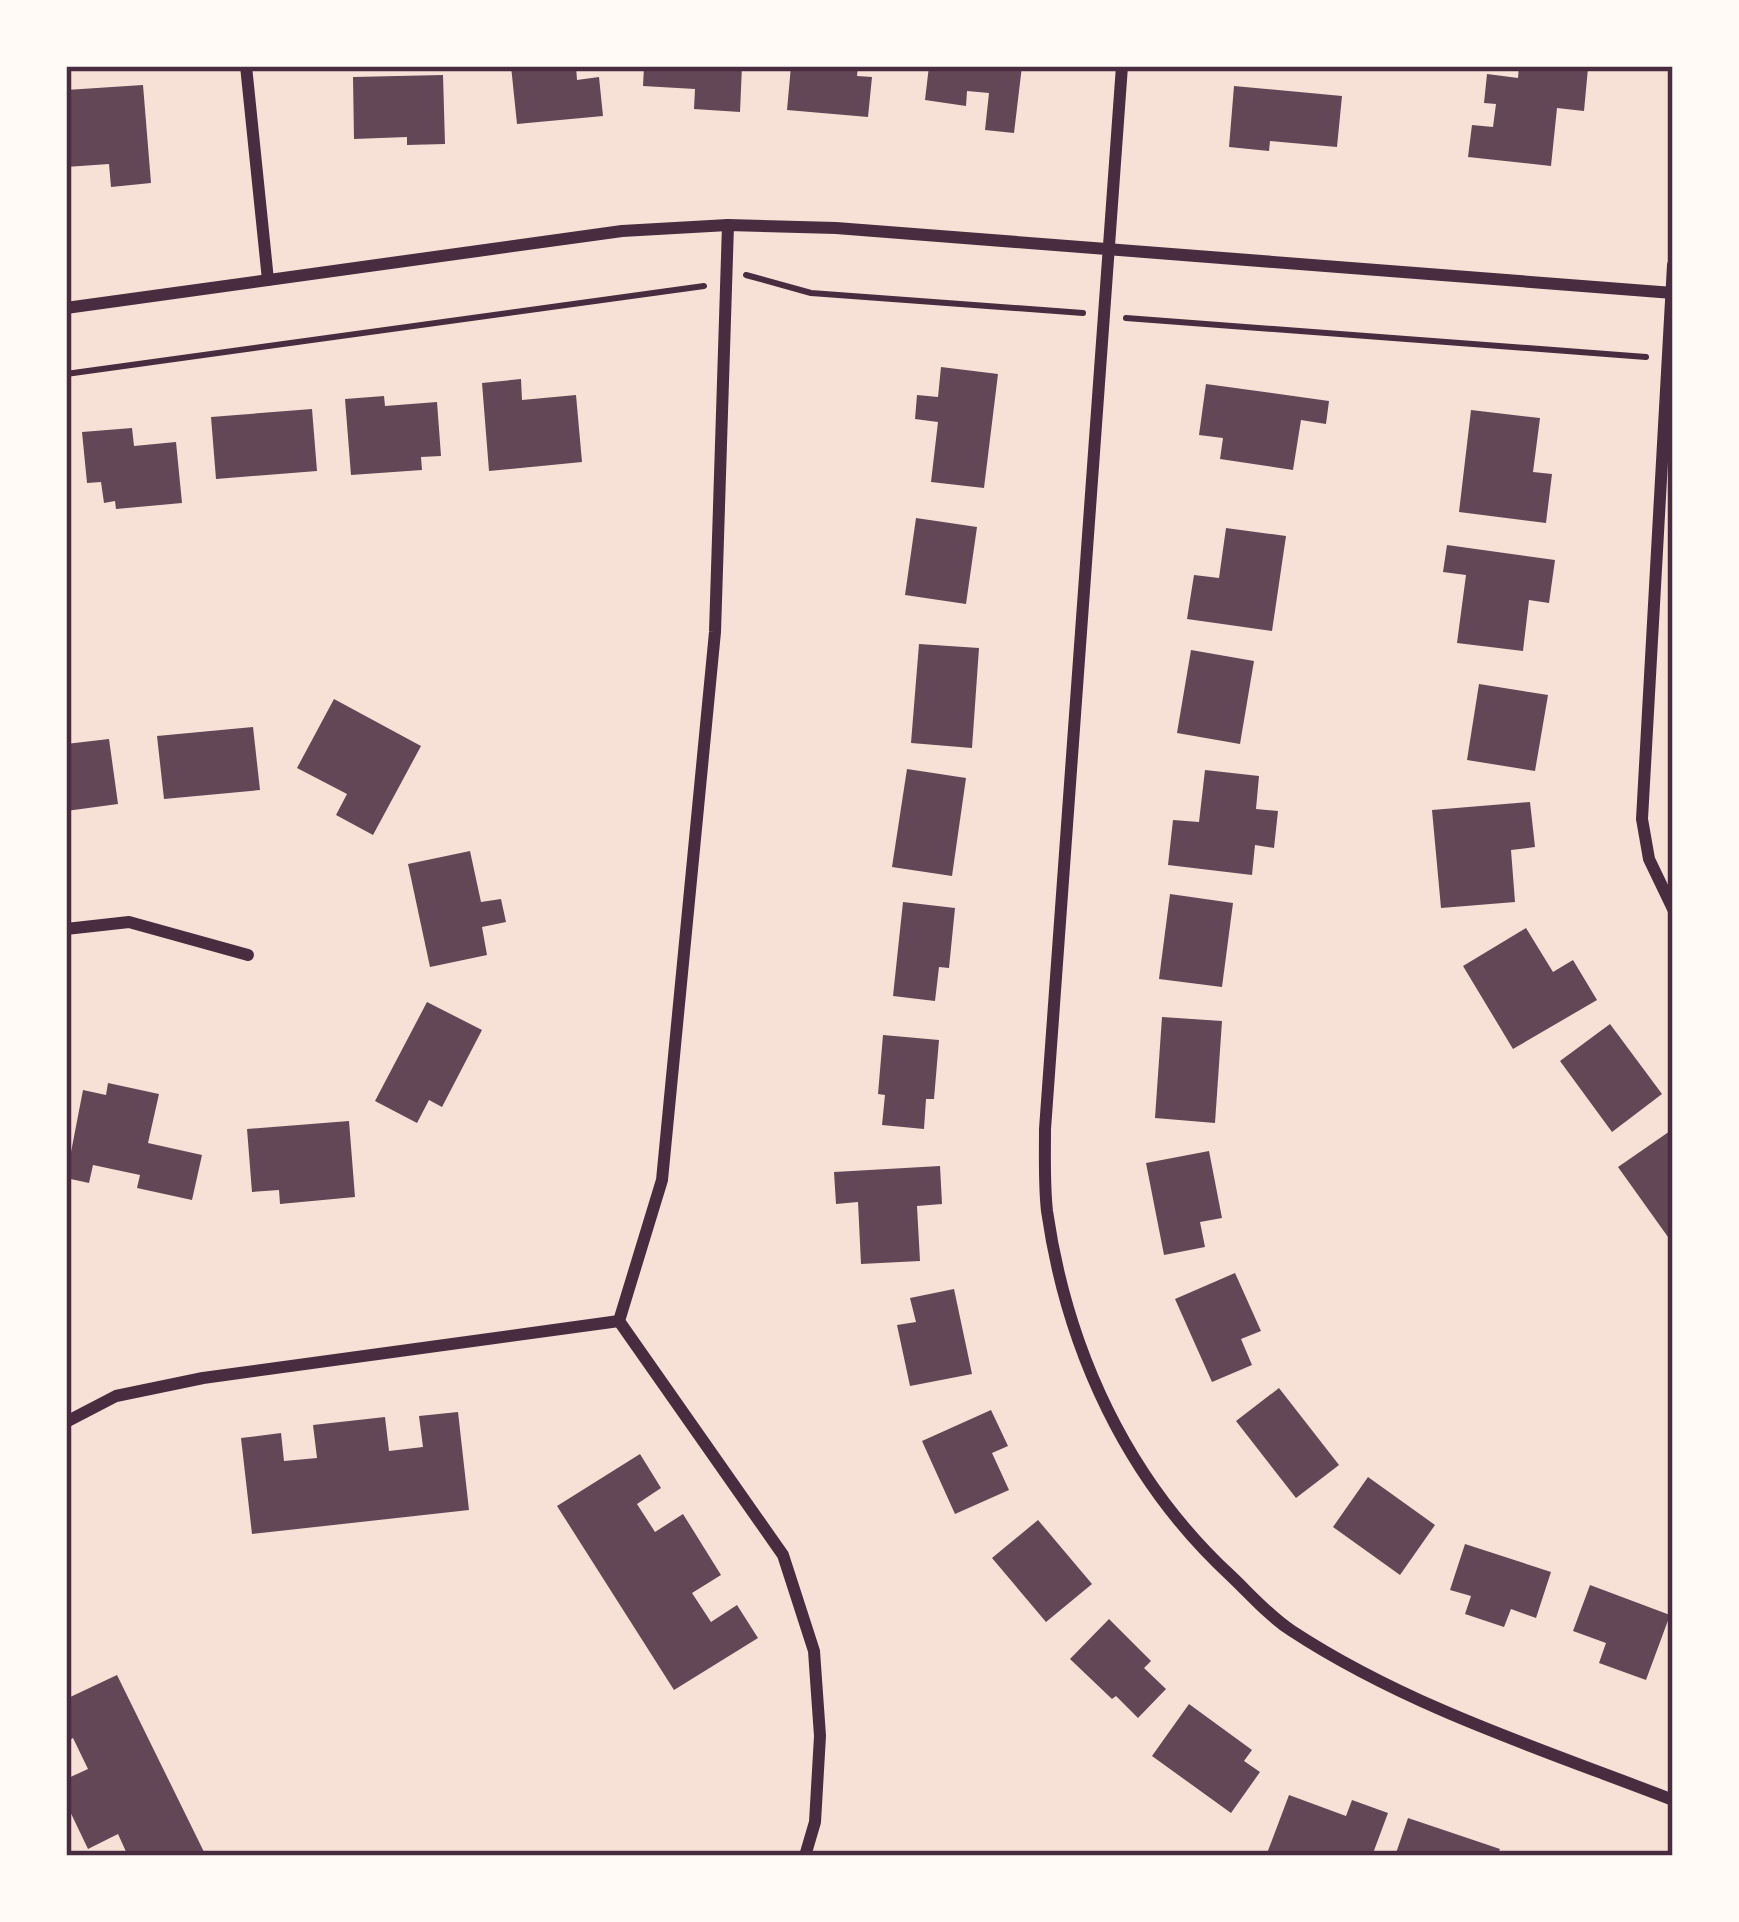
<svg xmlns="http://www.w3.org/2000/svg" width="1739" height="1922" font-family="Merriweather,serif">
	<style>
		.building { fill: #644757 }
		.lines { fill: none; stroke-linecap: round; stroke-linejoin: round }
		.path { stroke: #4a2c40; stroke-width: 6 }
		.minor { stroke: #4a2c40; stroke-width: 12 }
		.neatline { fill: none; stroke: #4a2c40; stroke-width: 4.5 }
	</style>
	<rect width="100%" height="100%" fill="#f7e1d7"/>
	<g class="building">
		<polygon points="511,66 576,66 577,80 599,77 603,116 517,124"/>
		<polygon points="644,66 742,66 740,112 694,109 695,89 643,86"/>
		<polygon points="791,66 858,66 857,76 872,77 868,117 787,110"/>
		<polygon points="929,66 1022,66 1014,133 985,130 989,93 967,91 966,106 925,100"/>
		<polygon points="1519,66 1588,68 1584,111 1557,108 1551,166 1468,157 1472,125 1493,127 1496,104 1484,103 1487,74 1518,78"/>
		<polygon points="443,75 445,144 407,145 407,137 354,139 353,77"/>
		<polygon points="143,85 151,183 111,187 109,164 66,167 66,90"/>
		<polygon points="1234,86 1342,96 1337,147 1270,141 1269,151 1229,147"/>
		<polygon points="941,367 998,374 984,488 931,482 938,422 915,419 917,395 938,397"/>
		<polygon points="521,379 522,400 576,395 582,462 489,471 482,383"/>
		<polygon points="1206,384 1329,401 1326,424 1301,420 1293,470 1220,459 1223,438 1199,435"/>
		<polygon points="384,396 385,406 437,402 441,456 421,457 422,470 351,475 345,399"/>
		<polygon points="312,409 317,471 216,479 211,417"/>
		<polygon points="1471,410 1540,418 1533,472 1552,474 1546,523 1459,512"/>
		<polygon points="132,428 134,446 176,442 182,503 116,509 115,501 104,503 101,482 87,483 82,432"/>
		<polygon points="916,518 977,527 966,604 905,595"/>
		<polygon points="1226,528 1286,536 1272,631 1187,619 1194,575 1219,578"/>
		<polygon points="1447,545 1555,560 1549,603 1529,600 1523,651 1457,643 1466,575 1443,572"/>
		<polygon points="919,644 979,648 972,748 911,743"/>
		<polygon points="1191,650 1254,661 1240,744 1177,733"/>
		<polygon points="1479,684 1548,695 1535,771 1467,760"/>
		<polygon points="334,699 421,746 373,835 336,815 347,794 297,768"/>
		<polygon points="253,727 260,790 164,799 157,736"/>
		<polygon points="109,739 118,804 66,811 66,744"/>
		<polygon points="907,769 966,778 952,876 892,867"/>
		<polygon points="1205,770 1259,776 1256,809 1278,811 1274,848 1255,845 1252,875 1168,865 1173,820 1199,822"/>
		<polygon points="1530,802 1535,847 1511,850 1515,902 1441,908 1432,810"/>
		<polygon points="470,851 481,902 501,899 506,922 482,927 487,955 430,967 408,864"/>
		<polygon points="1170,894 1233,903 1222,987 1159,979"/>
		<polygon points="903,902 955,908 949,968 939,967 935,1001 893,996"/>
		<polygon points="1526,928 1553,972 1573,960 1597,1000 1513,1049 1463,966"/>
		<polygon points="427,1002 482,1030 442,1107 429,1100 417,1123 375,1101"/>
		<polygon points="1162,1017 1222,1021 1215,1123 1155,1118"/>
		<polygon points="1610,1024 1662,1094 1612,1132 1560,1061"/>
		<polygon points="883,1035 939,1040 934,1099 926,1099 924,1129 882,1125 885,1095 878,1094"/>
		<polygon points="108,1083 159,1094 148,1143 202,1155 192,1200 137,1188 140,1175 93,1165 89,1183 66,1178 83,1090 106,1095"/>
		<polygon points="349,1121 355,1197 280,1204 279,1190 252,1192 247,1129"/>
		<polygon points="1673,1129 1673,1233 1668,1237 1618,1167"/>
		<polygon points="1209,1151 1222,1218 1200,1222 1205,1247 1164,1255 1146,1163"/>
		<polygon points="940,1166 942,1204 917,1206 920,1261 861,1264 858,1202 836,1204 834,1172"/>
		<polygon points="1235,1273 1261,1331 1241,1339 1252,1365 1212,1382 1175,1299"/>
		<polygon points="954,1289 972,1374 910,1386 897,1325 916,1322 910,1298"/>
		<polygon points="1279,1388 1339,1465 1296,1498 1236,1421"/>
		<polygon points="991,1410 1008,1446 992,1453 1009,1490 955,1514 922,1441"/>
		<polygon points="458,1412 469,1510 252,1534 241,1438 281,1433 284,1461 317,1458 313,1425 385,1417 389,1451 423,1447 419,1416"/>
		<polygon points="640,1454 661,1488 637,1504 655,1532 683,1514 721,1575 692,1593 711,1622 737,1605 758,1638 674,1690 557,1506"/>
		<polygon points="1368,1477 1435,1525 1400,1575 1333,1527"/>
		<polygon points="1038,1520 1092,1584 1046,1622 992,1558"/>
		<polygon points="1465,1544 1551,1572 1536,1618 1511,1609 1504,1627 1465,1614 1471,1596 1450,1590"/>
		<polygon points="1590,1585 1670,1615 1646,1680 1599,1663 1606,1643 1573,1631"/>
		<polygon points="1109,1619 1151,1661 1144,1668 1166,1689 1138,1718 1116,1696 1112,1699 1070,1659"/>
		<polygon points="117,1675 206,1856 128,1856 118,1834 88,1849 66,1803 66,1779 88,1769 73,1738 66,1742 66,1699"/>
		<polygon points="1189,1704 1252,1750 1244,1761 1260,1772 1231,1813 1152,1756"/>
		<polygon points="1289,1795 1346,1816 1352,1800 1388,1813 1372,1856 1266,1856"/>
		<polygon points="1408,1818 1500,1849 1497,1856 1395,1856"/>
	</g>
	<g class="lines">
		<g class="path">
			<polyline points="746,275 811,293 1083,313"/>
			<polyline points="1126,318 1646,357"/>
			<polyline points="66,374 704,286"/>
		</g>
		<g class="minor">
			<polyline points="246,66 268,280"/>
			<path d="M 1122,66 L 1045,1129 C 1045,1156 1044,1184 1047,1211 C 1067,1350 1127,1480 1231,1576 C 1250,1594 1270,1617 1292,1631 C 1408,1707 1544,1750 1673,1800"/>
			<polyline points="1673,265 1642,819 1649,859 1673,909"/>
			<polyline points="66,308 622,231 728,225 836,228 1673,293"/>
			<polyline points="66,929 129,922 248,955"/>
			<polyline points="619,1321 662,1180 715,632 728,225"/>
			<polyline points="619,1321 783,1555 814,1651 820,1736 815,1822 805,1856"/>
			<polyline points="66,1422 116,1396 203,1378 619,1321"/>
		</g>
	</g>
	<rect width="1739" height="1922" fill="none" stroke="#fffaf5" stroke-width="138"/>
	<rect x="69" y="69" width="1601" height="1784" class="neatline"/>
</svg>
